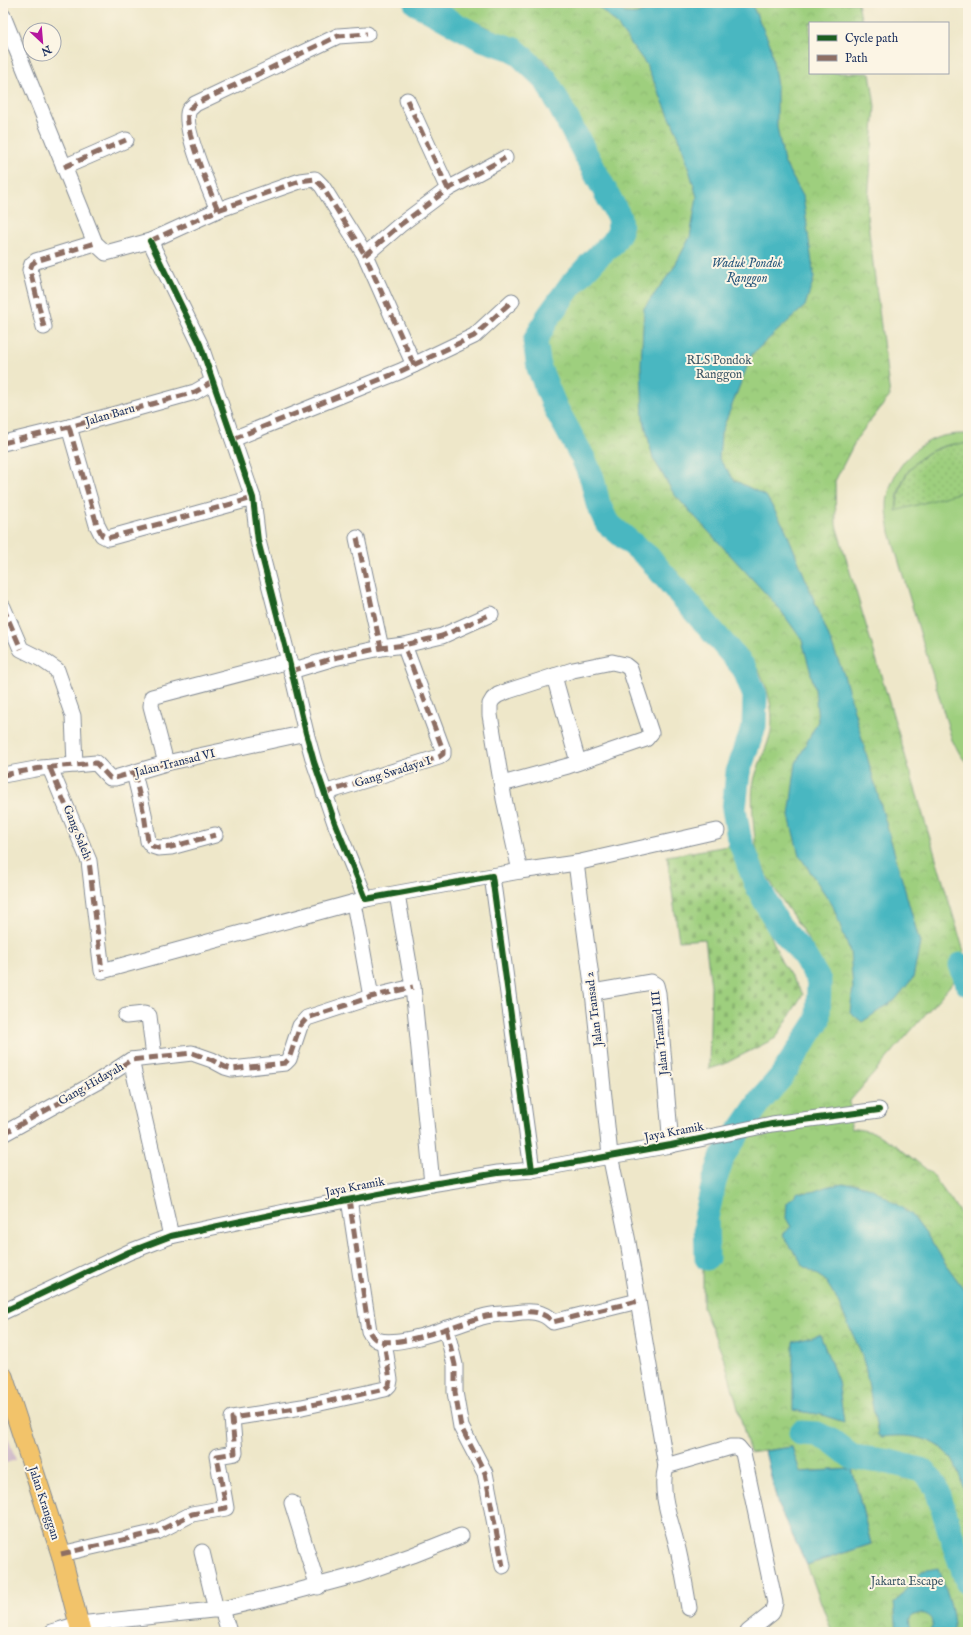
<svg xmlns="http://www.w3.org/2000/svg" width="971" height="1635" font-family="'IM FELL English',serif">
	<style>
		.industrial { fill: #d1bdca }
		.grass { fill: url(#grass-dots); stroke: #5c7f6e }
		.cemetery { fill: url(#cemetery-stones); stroke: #5c7f6e }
		.park { fill: url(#park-crowns); stroke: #5c7f6e }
		.pitch { fill: #9ecf7e; stroke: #5c7f6e }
		.water { fill: #49b7c1; stroke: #327390 }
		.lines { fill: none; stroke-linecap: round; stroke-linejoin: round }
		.river { stroke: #49b7c1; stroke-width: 25 }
		.minor-casing { stroke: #848b94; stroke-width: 17 }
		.major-casing { stroke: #848b94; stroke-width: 21 }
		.minor { stroke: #fff; stroke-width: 15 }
		.major { stroke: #f2c36a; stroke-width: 19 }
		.quiet { stroke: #8d6e63; stroke-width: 5; stroke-dasharray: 10 5; stroke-linecap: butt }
		.cycleway-casing { stroke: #fcf5e5; stroke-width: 8 }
		.cycleway { stroke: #1b5e20; stroke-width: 6 }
		.labels { text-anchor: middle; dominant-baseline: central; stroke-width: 4; stroke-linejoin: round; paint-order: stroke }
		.park-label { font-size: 12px; fill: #3c5766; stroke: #fcf5e5 }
		.street-label { font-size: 12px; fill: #1b2f5e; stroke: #fcf5e5 }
		.water-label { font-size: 13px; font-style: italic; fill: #29587c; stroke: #fcf5e5 }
	</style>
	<defs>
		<pattern id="grass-dots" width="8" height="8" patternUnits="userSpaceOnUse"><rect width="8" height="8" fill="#9ecf7e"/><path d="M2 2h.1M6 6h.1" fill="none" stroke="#88b26f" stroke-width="1.8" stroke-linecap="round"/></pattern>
		<pattern id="cemetery-stones" width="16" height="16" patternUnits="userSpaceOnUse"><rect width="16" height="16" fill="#9ecf7e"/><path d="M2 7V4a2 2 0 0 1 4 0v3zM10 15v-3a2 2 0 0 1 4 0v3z" fill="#88b26f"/></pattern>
		<pattern id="park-crowns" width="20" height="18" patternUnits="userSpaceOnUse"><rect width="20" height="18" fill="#9ecf7e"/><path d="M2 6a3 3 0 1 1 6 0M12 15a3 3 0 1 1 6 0" fill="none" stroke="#88b26f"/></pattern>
	</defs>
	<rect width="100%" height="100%" fill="#fcf5e5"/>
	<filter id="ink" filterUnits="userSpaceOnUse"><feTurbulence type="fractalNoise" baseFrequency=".025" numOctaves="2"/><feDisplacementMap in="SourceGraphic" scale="8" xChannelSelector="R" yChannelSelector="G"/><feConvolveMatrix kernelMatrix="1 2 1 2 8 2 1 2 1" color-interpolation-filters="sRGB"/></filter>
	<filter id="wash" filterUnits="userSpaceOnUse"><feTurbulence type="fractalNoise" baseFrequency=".012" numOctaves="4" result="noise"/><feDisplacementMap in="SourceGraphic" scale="16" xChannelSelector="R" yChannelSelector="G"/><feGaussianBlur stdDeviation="0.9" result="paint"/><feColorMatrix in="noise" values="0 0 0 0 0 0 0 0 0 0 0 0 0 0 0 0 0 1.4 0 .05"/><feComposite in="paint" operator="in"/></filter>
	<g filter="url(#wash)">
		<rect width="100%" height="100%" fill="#eee7c9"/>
		<polygon class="industrial" points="3,1424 16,1460 3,1464"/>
		<path class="grass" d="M 961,443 L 968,444 L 968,750 L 896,512 C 900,470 919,449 961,443 Z"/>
		<polygon class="cemetery" points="734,845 781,961 803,994 776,1038 722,1065 709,1069 711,986 705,939 679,941 667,856"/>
		<path class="park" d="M 435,3 L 858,3 L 862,23 L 810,23 L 810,73 L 870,73 L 875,106 L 867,216 L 890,396 L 857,438 L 835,481 L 836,525 L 968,965 L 850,1101 L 851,1128 L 873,1132 L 894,1144 L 931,1173 L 968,1224 L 968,1632 L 832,1632 L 807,1565 L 871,1544 L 852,1469 L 799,1472 L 792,1447 L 750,1453 L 725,1361 L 703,1308 L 703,1259 L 716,1257 L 713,1208 L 720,1180 L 728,1160 L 824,1019 C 838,949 779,914 758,855 C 754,844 751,798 753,786 C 756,767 767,750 771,731 C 774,714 769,691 761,675 C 746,647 721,627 699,605 C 671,578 643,550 615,523 L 606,510 L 601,493 L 596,470 L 558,396 L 546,368 L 543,342 L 554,320 L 591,271 L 617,248 L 626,232 L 624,214 L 549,64 L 523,44 Z"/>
		<path class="pitch" d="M 961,434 L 968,434 L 968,444 C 943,441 916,455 904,478 C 898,489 897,500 896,511 L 968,490 L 968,764 L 961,756 L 952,740 L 890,532 C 888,518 885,505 889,492 C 895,466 917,442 943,436 C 949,435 955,434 961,434 Z"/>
		<g class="water">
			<polygon points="594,3 614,3 616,7 625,13 638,14 664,3 751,3 770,44 777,86 777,127 784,162 803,196 814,278 805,306 752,354 721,433 719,459 734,480 766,496 785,528 843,672 920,943 913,978 895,1000 862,1022 850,1012 853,987 850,952 833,906 799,855 789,816 796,763 818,721 815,689 802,640 779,608 674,494 653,458 643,417 641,365 644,308 673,269 690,237 697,197 681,142 646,64 615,22"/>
			<path d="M 852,1183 L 871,1188 L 911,1214 L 932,1242 L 947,1266 L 968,1295 L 968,1506 C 964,1491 959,1466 948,1454 C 932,1436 905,1434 882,1437 L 878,1435 L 865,1366 L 860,1350 L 835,1296 L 825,1280 L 804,1266 L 784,1237 L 783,1233 L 791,1227 L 786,1218 L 787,1203 L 798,1192 C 814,1194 815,1190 829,1186 C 836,1185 844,1184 852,1183 Z"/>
			<polygon points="820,1335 838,1381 844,1422 822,1415 793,1410 793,1342"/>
			<polygon points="792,1447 800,1472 852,1469 871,1544 807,1565 778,1506 765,1451"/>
			<path d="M 938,1568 C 945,1588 955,1611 954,1632 L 929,1632 C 947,1609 896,1606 913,1632 L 897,1632 L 894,1603 L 922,1571 Z"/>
		</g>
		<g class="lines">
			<g class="river">
				<polyline points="416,3 482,39 515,50 546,80 619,217 620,231 613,243 596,258 571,285 548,317 535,341 539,368 555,407 583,458 592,478 598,504 607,523 648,557 744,668 755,696 754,726 738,772 734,809 739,838 756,883 777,923 803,954 819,981 818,1020 781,1077 761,1100 723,1155 714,1182 706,1218 707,1258"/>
				<polyline points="961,965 968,984"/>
				<polyline points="801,1433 817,1434 833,1442 852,1457 890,1462 921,1470 930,1478 937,1489 955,1547 968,1583"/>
			</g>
		</g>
	</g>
	<g filter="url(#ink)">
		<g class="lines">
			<g class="minor-casing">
				<g id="minor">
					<polyline points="3,16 95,243 106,253 150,241 218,210 300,181 315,179 322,186 365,255"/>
					<polyline points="407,100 448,189"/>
					<polyline points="64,167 126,140"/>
					<path d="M 218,210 C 211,193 181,125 189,110 C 190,108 194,106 195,104 L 338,36 L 367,34"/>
					<polyline points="150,241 200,344 253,498 258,541 289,661 306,733 314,762 335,823 366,899 492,876 532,1170"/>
					<polyline points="44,327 30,270 32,264 36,261 95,243"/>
					<polyline points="414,365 365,255 400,225 448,189 505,158"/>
					<polyline points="69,427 97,525 102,535 108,538 253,498"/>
					<polyline points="233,439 401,371 474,336 512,301"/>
					<polyline points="3,443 69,427 195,392 214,381"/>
					<polyline points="357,538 381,648"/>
					<polyline points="3,607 21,649 41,659 57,670 73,716 75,765"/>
					<polyline points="291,671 334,658 381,648 404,645 442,636 491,614"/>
					<polyline points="554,676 578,762"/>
					<polyline points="166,763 151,706 152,697 289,661"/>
					<polyline points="50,768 89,861 102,971 366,899"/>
					<polyline points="134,773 144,814 148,841 152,846 158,848 171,847 215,835"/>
					<polyline points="3,775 41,768 96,763 110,778 115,778 166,763 306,733"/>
					<polyline points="324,793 439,757 443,754 443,750 404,645"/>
					<path d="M 576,863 L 593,992 L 610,1155 L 628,1242 L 666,1466 C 658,1495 673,1525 679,1554 C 683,1572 686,1590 689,1608"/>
					<polyline points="520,871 576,863 717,831"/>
					<polyline points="492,876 520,871 504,799 490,715 490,704 493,699 498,695 508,691 573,670 612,662 625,665 630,669 651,733 646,739 568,766 502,784"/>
					<polyline points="397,894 413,987 432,1184"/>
					<polyline points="354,903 371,997"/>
					<polyline points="593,992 651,982 656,985 658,993 671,1145"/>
					<polyline points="126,1016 144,1014 149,1016 154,1057"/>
					<polyline points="131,1060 171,1236"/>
					<polyline points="3,1134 97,1082 131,1060 192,1053 212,1060 225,1067 232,1069 285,1063 289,1059 300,1026 307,1018 371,997 413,987"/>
					<path d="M 349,1199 L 369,1331 C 371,1335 373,1338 377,1340 C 400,1349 461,1322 486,1316 C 495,1314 505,1314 514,1313 C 529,1311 542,1310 553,1322 L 638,1301"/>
					<polyline points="3,1312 129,1252 171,1236 289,1211 432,1184 498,1173 532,1170 671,1145 772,1124 879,1110"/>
					<polyline points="446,1328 455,1365 455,1392 461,1427 485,1473 503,1566"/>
					<polyline points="666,1466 731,1447 738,1447 743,1453 775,1603 772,1613 748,1632"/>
					<polyline points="292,1503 318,1587"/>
					<polyline points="202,1552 216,1610"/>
					<polyline points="61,1554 157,1532 192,1514 226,1508 217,1456 235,1453 232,1418 302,1407 385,1389 389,1385 390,1380 384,1342"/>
					<polyline points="222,1609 229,1632"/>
					<polyline points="52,1632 79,1624 222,1609 282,1595 357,1575 413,1555 461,1536"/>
				</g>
			</g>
			<g class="major-casing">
				<polyline id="major" points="3,1376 61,1554 81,1632"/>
			</g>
			<use href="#minor" class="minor"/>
			<use href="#major" class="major"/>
			<g class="quiet">
				<polyline points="407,100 448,189"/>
				<polyline points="64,167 126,140"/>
				<path d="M 218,210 C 211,193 181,125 189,110 C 190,108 194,106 195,104 L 338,36 L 367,34"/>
				<polyline points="150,241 218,210 300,181 315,179 322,186 365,255"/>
				<polyline points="44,327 30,270 32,264 36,261 95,243"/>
				<polyline points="414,365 365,255 400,225 448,189 505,158"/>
				<polyline points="69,427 97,525 102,535 108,538 253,498"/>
				<polyline points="233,439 401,371 474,336 512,301"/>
				<polyline points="3,443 69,427 195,392 214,381"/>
				<polyline points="357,538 381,648"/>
				<polyline points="3,607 21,649"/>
				<polyline points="291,671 334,658 381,648 404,645 442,636 491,614"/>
				<polyline points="50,768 89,861 102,971"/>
				<polyline points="134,773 144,814 148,841 152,846 158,848 171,847 215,835"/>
				<polyline points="3,775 41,768 96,763 110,778 115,778 166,763"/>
				<polyline points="324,793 439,757 443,754 443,750 404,645"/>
				<polyline points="3,1134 97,1082 131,1060 192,1053 212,1060 225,1067 232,1069 285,1063 289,1059 300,1026 307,1018 371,997 413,987"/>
				<path d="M 349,1199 L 369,1331 C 371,1335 373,1338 377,1340 C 400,1349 461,1322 486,1316 C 495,1314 505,1314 514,1313 C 529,1311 542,1310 553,1322 L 638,1301"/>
				<polyline points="446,1328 455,1365 455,1392 461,1427 485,1473 503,1566"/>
				<polyline points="61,1554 157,1532 192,1514 226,1508 217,1456 235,1453 232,1418 302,1407 385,1389 389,1385 390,1380 384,1342"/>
			</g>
			<g class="cycleway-casing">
				<g id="cycleway">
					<polyline points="150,241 200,344 253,498 258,541 289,661 306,733 314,762 335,823 366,899 492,876 532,1170"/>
					<polyline points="3,1312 129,1252 171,1236 289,1211 432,1184 498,1173 532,1170 671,1145 772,1124 879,1110"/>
				</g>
			</g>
			<use href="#cycleway" class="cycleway"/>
		</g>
	</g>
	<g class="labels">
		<g class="park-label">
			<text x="719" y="360">RLS Pondok<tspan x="719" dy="14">Ranggon</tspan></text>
			<text x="907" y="1581">Jakarta Escape</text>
		</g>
		<g class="street-label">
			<text transform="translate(110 415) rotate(-16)">Jalan Baru</text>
			<text transform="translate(175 763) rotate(-14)">Jalan Transad VI</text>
			<text transform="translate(393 772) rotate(-17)">Gang Swadaya I</text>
			<text transform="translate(77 832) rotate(68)">Gang Saleh</text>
			<text transform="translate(594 1009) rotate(-97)">Jalan Transad 2</text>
			<text transform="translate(660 1033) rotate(-96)">Jalan Transad III</text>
			<text transform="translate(91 1084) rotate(-30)">Gang Hidayah</text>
			<text transform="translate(674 1132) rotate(-11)">Jaya Kramik</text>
			<text transform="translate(355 1187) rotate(-11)">Jaya Kramik</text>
			<text transform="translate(44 1503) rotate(72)">Jalan Kranggan</text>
		</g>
		<g class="water-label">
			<text x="747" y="263">Waduk Pondok<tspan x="747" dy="15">Ranggon</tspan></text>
		</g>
	</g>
	<rect width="971" height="1635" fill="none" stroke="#fcf5e5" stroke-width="16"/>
	<rect x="809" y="22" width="140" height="52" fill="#fcf5e5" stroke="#a2a6af"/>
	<rect x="817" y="35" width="20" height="6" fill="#1b5e20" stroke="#a2a6af"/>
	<text x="845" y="42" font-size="12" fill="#1b2f5e">Cycle path</text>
	<rect x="817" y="55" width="20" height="6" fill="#8d6e63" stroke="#a2a6af"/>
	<text x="845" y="62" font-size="12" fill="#1b2f5e">Path</text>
	<g transform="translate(42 42) rotate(154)"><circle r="19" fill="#fcf5e5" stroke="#a2a6af"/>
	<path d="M0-3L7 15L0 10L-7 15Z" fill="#b5179e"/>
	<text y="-6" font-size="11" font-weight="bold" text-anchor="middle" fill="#1b2f5e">N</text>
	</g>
</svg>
